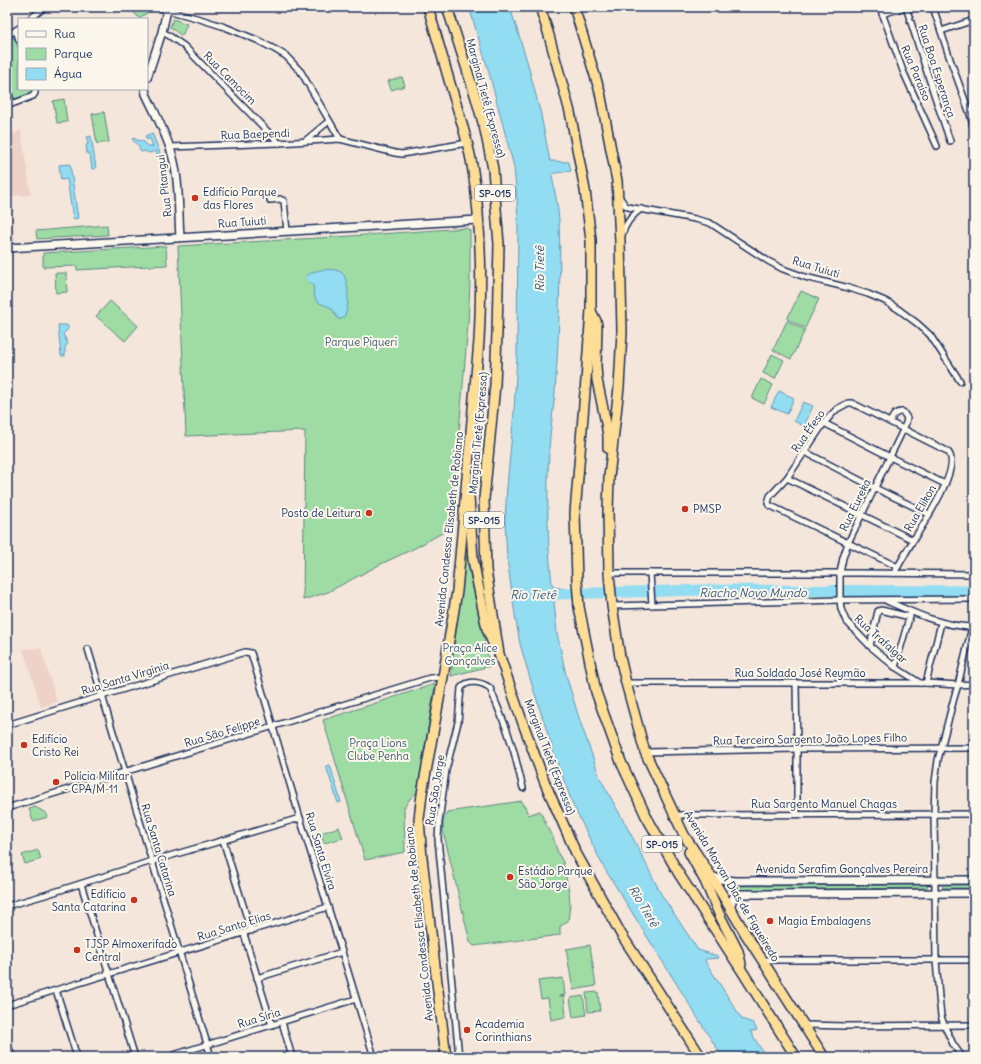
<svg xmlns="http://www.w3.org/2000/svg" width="981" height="1064" font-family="Delius,sans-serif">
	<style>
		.built { fill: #eed2c7 }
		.green { fill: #9edca4; stroke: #5c8681 }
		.water { fill: #92ddf2; stroke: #6297b7 }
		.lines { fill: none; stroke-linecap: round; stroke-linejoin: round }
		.river { stroke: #92ddf2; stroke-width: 11 }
		.street-casing { stroke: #1b2f5e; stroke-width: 8 }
		.secondary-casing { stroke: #1b2f5e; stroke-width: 10 }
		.highway-casing { stroke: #1b2f5e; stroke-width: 12 }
		.street { stroke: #fbf7ec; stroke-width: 5 }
		.secondary { stroke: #fbf7ec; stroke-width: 7 }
		.highway { stroke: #fedd96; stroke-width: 9 }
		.poi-dot { fill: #c8321e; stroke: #fbf7ec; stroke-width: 1.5 }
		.labels { text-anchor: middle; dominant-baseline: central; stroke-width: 4; stroke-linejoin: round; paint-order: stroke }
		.shield { fill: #fbf7ec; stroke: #5e6b89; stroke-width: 1 }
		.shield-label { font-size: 10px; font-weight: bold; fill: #1b2f5e }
		.street-label { font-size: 11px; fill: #1b2f5e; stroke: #fbf7ec }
		.poi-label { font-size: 11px; fill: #1b2f5e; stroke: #fbf7ec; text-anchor: start }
		.park-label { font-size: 11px; fill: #3c5a70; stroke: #fbf7ec }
		.water-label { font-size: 12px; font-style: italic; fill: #395a83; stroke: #fbf7ec }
	</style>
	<rect width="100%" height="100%" fill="#f5e6db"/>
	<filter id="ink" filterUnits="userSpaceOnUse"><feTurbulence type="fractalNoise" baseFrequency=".025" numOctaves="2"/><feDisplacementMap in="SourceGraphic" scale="8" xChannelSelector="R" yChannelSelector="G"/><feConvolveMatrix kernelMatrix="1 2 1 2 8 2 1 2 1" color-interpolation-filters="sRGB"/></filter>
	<g filter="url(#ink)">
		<g class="built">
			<polygon points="21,130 31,195 11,196 15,240 7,241 7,137"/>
			<polygon points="41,648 57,702 41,707 23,649"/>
		</g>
		<g class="green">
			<polygon points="128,7 144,7 152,10 139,18"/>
			<polygon points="173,19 187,24 182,36 170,27"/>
			<polygon points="13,38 15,39 19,51 19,89 31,89 31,93 28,95 14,99 13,99 7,79 7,42"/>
			<polygon points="402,77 405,86 391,90 388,81"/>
			<polygon points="64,99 67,122 57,123 53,101"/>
			<polygon points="104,112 109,142 97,144 92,114"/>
			<polygon points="107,225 108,235 37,239 36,231"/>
			<polygon points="466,228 468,229 470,231 470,282 468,325 451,528 415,548 381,564 328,592 303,600 305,431 186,436 178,246 336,237"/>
			<polygon points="166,246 167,265 77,270 77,266 43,267 43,253"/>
			<polygon points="55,273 66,273 67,292 56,293"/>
			<polygon points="801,291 819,299 805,328 787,319"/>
			<polygon points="110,301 138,326 125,341 96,316"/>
			<polygon points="787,321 805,330 791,359 773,350"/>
			<polygon points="772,354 784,360 775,379 763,373"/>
			<polygon points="761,379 773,385 764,404 752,398"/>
			<polygon points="465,551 490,666 451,676"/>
			<polygon points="435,684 418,791 409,800 404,808 405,852 365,860 323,720"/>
			<polygon points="522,801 523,806 525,806 528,815 540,811 550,833 552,834 558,853 563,862 569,892 570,904 568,921 564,924 560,926 560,935 474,946 470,942 443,831 443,821 447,812"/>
			<polygon points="35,807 46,813 48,817 33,821 29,809"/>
			<polygon points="339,827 343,838 324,843 321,833"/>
			<polygon points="38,850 41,859 25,864 22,855"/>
			<polygon points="927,885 927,888 732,890 732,886"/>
			<rect x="943" y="885" width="31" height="3"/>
			<polygon points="590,945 596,986 573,990 566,949"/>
			<polygon points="563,978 565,995 559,996 564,996 566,1017 551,1020 548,998 541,999 538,981"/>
			<polygon points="598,992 600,1011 588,1012 586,993"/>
			<polygon points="583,996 586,1015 573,1017 570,998"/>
		</g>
		<g class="water">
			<path d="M 469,7 L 510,7 L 527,61 L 541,115 L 550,161 L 569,162 L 571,171 L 555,173 L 552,175 C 554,189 558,205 559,220 C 561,277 559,335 555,393 C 553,412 550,431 549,450 C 547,495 547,539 552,584 L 554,587 L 571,590 L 571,598 L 555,599 L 554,601 L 557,633 L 566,675 L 579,718 L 600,778 L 634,840 L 661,894 L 698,950 L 718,956 L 719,958 L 706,959 L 705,961 L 742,1019 L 753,1023 L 757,1030 L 754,1031 L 750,1031 L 766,1057 L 723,1057 L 714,1044 L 603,866 L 573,805 L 556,759 L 532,685 L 520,644 L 515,615 L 507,558 L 505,522 L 507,486 L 514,412 L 517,355 L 518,225 L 517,200 L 514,167 L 488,69 Z"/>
			<polygon points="152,133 160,153 157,155 156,151 149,153 145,151 142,152 140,151 139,147 132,139 135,138 136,140 143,141 147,146 153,147 150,138 147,140 145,136"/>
			<polygon points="91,136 96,168 92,169 90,154 87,154 86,145 88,144 87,137"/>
			<polygon points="70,164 78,218 73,219 67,179 61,180 59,165"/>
			<path d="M 320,270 C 327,270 336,268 342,273 C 350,280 350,313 342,319 L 338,319 C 335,315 334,311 331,308 C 325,304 318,305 315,298 C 313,294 314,289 313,285 C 311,283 308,282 307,280 C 303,274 317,271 320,270 Z"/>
			<polygon points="58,325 66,325 68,326 68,329 63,334 68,344 65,347 65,356 61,356"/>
			<polygon points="779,391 794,398 787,414 771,407"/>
			<polygon points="803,402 813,406 804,426 794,421"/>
			<polygon points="330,765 341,802 338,803 326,766"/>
		</g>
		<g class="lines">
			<polyline class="river" points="557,594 703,590 974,591"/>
			<g class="street-casing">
				<g id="street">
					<polyline points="880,7 903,71 937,146"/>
					<polyline points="906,7 935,97 950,141"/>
					<polyline points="933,7 950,59 970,114 974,130"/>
					<polyline points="167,10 200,19 225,27 257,40 276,50 286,56 301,72 340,139"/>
					<polyline points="882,14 905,7"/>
					<polyline points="30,19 45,7"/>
					<polyline points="974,24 974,25"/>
					<polyline points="16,30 19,40"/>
					<polyline points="941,31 974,20"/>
					<polyline points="162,32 168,35 184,46 279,143"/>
					<polyline points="7,36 19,28"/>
					<polyline points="7,88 12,104 33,96 35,93 35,89"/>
					<polyline points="305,141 329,121"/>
					<polyline points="170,147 279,143 340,139 395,153 402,154 467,143"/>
					<polyline points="620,198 625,205 628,207 695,219 710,223 768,261 783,269 805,277 845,287 868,294 885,301 898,309 918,324 930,335 960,381"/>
					<polyline points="270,200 280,199 284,201 287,231"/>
					<path d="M 622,235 C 625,224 631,216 641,209"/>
					<path d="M 890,422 C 893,416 895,411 903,412 L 907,418 L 906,423 L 903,430 L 848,543 L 843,558 L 840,573 L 840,600 L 841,609 L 846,621 L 870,646 L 895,667 L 920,683"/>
					<polyline points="824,423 890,457 945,484"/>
					<polyline points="805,452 875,488 929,514"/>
					<polyline points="787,478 913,540"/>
					<polyline points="609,573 860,573 974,574"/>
					<polyline points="650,573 652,605"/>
					<path d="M 894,573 C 901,562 907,550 914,539 C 923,525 964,464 947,451 L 854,404 L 852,403 L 848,403 L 837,409 L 832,414 L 824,423 L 787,478 L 770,496 L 768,503 L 769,505 L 898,567"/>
					<path d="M 887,601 C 914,613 944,627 974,627"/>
					<polyline points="612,606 840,600 974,599"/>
					<polyline points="870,646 878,611 881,610 910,617"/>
					<polyline points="88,649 211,1057"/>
					<polyline points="895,667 910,615"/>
					<polyline points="626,683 926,683 958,685 974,684"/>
					<polyline points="796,683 797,749 797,814"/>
					<polyline points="926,683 941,623"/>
					<polyline points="7,725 245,652 251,653 300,818 342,952 374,1057"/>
					<polyline points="645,752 797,749 974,748"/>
					<polyline points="7,808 430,678 443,677"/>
					<polyline points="674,815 974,814"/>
					<polyline points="223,840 251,931"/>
					<polyline points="81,884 135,1057"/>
					<polyline points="7,906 45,895 152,861 300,818"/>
					<polyline points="244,934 272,1025"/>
					<polyline points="762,960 974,960"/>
					<polyline points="257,978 342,952"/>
					<polyline points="56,990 77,1057"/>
					<polyline points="7,1005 328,907"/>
					<polyline points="282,1022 292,1057"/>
					<polyline points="805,1025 845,1026 974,1025"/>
					<polyline points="167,1057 356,999"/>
					<path d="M 459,1057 L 438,839 L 439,822 L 446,770 L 458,722 L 461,688 C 468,679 482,682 490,688 L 507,730 L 514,752 L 523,788"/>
					<polyline points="962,1057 953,1044 944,1025 941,1016 939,997 936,960 934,814 935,782 938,760 954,698 958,685 972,627"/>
				</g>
			</g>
			<g class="secondary-casing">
				<g id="secondary">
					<polyline points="147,78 162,32 167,10 162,7"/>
					<path d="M 145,89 L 146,94 C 154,111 164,130 170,148 C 180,175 178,209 180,237"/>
					<polyline points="7,248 478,220"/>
					<polyline points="711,876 720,879 735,881 974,880"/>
					<polyline points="730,908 733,898 741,894 974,893"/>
					<polyline points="7,1045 11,1057"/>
				</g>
			</g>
			<g class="highway-casing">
				<g id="highway">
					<path d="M 428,7 C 435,31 442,56 449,80 C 457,108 467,136 472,165 C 482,223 482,283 479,341 L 457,591 L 443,677 L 422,794 L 419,819 L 422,858 L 446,1057"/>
					<polyline points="447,7 476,98 485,130 493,169 496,209 499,244 497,333 495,385 484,499 486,570 499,654 521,718 545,783 576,853 621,934 701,1057"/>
					<polyline points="540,7 548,32 570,112 585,190 591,240 591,310 586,380 575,513 577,581 579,607 596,692 621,762 646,816 679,874 742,971 796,1057"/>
					<polyline points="574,7 600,92 617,181 620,242 622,332 619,387 609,477 608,511 609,573 612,606 620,657 626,683 645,752 684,835 711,876 745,933 824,1057"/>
					<polyline points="591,311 596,321 597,326 596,366 597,380 606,423 608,436 608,448"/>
					<polyline points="469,496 473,560 487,629 495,648"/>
					<polyline points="689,852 705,881 720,916 738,951 741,964"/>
				</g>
			</g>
			<use href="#street" class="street"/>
			<use href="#secondary" class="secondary"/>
			<use href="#highway" class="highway"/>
		</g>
	</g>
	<g class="poi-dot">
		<circle cx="195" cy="198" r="4"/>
		<circle cx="685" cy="509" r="4"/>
		<circle cx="369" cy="513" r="4"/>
		<circle cx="24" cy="745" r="4"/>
		<circle cx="56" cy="782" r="4"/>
		<circle cx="510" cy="877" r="4"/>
		<circle cx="134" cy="900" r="4"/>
		<circle cx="770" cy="921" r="4"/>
		<circle cx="77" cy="950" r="4"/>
		<circle cx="467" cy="1030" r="4"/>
	</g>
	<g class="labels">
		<g class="shield">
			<rect x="475" y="185" width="40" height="16" rx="3"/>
			<rect x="464" y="512" width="40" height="16" rx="3"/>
			<rect x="642" y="836" width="40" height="16" rx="3"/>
		</g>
		<g class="shield-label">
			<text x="495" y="193">SP-015</text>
			<text x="484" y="520">SP-015</text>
			<text x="662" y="844">SP-015</text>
		</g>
		<g class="street-label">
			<text transform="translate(937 71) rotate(72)">Rua Boa Esperança</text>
			<text transform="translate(916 73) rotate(67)">Rua Paraíso</text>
			<text transform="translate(230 78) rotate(45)">Rua Camocim</text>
			<text transform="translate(486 98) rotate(75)">Marginal Tietê (Expressa)</text>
			<text transform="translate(255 134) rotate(-2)">Rua Baependi</text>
			<text transform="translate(164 186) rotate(-97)">Rua Pitangui</text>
			<text transform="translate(242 222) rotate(-4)">Rua Tuiuti</text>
			<text transform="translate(816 267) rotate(17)">Rua Tuiuti</text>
			<text transform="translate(808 431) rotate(-55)">Rua Éfeso</text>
			<text transform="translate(478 433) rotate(-85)">Marginal Tietê (Expressa)</text>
			<text transform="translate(855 505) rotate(-64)">Rua Eureka</text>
			<text transform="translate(920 508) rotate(-60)">Rua Elikon</text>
			<text transform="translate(449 529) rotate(-84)">Avenida Condessa Elisabeth de Robiano</text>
			<text transform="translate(881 639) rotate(42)">Rua Trafalgar</text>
			<text x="800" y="673">Rua Soldado José Reymão</text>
			<text transform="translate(125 678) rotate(-17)">Rua Santa Virgínia</text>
			<text transform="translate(222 732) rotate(-17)">Rua São Felippe</text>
			<text transform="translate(810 739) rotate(-1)">Rua Terceiro Sargento João Lopes Filho</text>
			<text transform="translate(550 757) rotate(69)">Marginal Tietê (Expressa)</text>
			<text transform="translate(435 790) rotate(-81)">Rua São Jorge</text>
			<text x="824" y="804">Rua Sargento Manuel Chagas</text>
			<text transform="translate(159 850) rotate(73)">Rua Santa Catarina</text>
			<text transform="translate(321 851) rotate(73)">Rua Santa Elvira</text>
			<text x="842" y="869">Avenida Serafim Gonçalves Pereira</text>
			<text transform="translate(732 886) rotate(59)">Avenida Morvan Dias de Figueiredo</text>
			<text transform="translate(419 924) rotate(-96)">Avenida Condessa Elisabeth de Robiano</text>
			<text transform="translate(234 926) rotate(-17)">Rua Santo Elias</text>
			<text transform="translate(259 1018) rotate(-17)">Rua Síria</text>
		</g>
		<g class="poi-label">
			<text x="203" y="192">Edifício Parque<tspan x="203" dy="13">das Flores</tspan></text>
			<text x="693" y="509">PMSP</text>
			<text x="361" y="513" text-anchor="end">Posto de Leitura</text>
			<text x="32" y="739">Edifício<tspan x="32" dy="13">Cristo Rei</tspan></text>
			<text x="64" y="776">Polícia Militar<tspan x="64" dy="13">- CPA/M-11</tspan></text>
			<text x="518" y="871">Estádio Parque<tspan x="518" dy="13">São Jorge</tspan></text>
			<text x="126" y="894" text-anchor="end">Edifício<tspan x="126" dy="13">Santa Catarina</tspan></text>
			<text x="778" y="921">Magia Embalagens</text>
			<text x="85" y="944">TJSP Almoxerifado<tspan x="85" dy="13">Central</tspan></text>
			<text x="475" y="1024">Academia<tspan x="475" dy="13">Corinthians</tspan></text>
		</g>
		<g class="park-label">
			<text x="361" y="342">Parque Piqueri</text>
			<text x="470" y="648">Praça Alice<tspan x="470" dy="13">Gonçalves</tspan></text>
			<text x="378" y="743">Praça Lions<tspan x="378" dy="13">Clube Penha</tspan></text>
		</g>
		<g class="water-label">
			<text transform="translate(539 269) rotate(-90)">Rio Tietê</text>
			<text x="753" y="592">Riacho Novo Mundo</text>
			<text x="533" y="594">Rio Tietê</text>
			<text transform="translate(644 906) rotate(59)">Rio Tietê</text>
		</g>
	</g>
	<rect width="981" height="1064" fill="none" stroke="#fbf7ec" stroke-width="24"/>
	<rect x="12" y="12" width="957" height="1040" fill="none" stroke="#1b2f5e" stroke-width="1.5" filter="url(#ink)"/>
	<rect x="18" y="18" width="130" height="72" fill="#fbf7ec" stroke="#a1a7b3"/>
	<rect x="26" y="31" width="20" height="6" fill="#fbf7ec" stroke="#a1a7b3"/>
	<text x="54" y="38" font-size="12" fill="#1b2f5e">Rua</text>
	<rect x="26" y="48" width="20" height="12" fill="#9edca4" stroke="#a1a7b3"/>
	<text x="54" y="58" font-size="12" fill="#1b2f5e">Parque</text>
	<rect x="26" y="68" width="20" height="12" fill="#92ddf2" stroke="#a1a7b3"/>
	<text x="54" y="78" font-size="12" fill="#1b2f5e">Água</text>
</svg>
